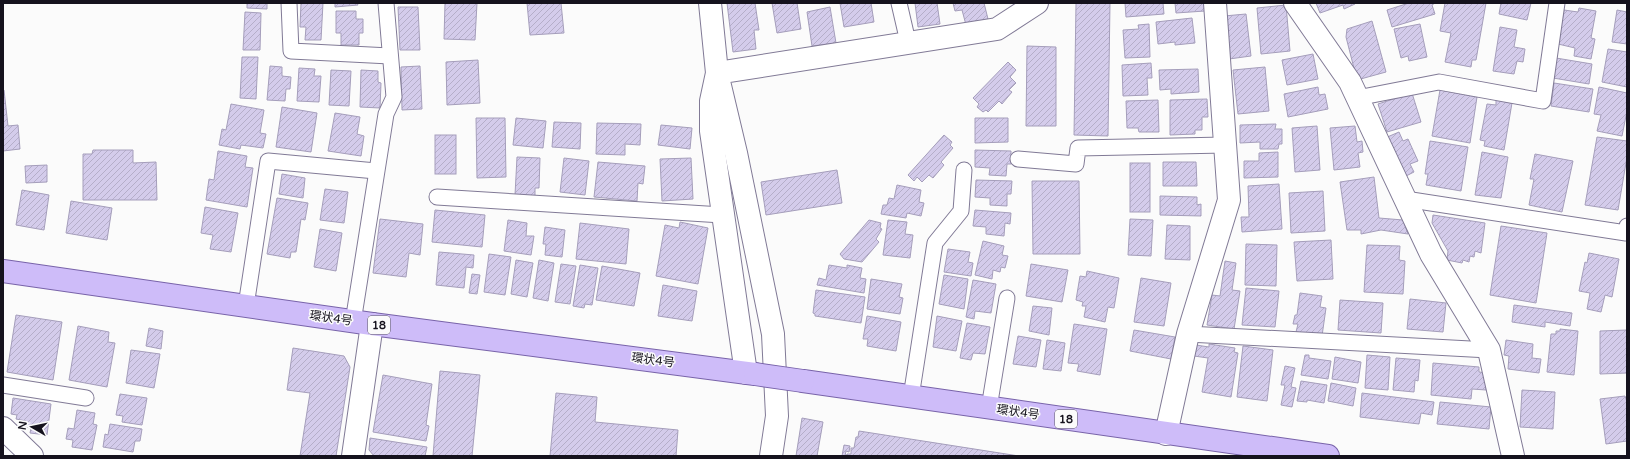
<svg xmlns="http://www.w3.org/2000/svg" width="1630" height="459" font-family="'Varela Round','Noto Sans JP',sans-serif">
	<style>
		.building { fill: url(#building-hatch); stroke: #a59ebb }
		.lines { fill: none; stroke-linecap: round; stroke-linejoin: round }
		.lane-casing { stroke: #817a96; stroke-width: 17 }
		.street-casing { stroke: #817a96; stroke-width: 24 }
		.primary-casing { stroke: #7863a9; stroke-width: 24 }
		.lane { stroke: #fff; stroke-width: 15 }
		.street { stroke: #fff; stroke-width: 22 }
		.primary { stroke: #cebcf9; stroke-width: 22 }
		.primary-bridge-casing { stroke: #7863a9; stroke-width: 24; stroke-linecap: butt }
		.primary-bridge { stroke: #cebcf9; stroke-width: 22 }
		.labels { text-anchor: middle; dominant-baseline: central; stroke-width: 3; stroke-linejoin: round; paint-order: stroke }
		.shield { fill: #fbfbfb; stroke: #5a5860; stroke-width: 1 }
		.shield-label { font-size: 11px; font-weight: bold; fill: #15121d }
		.street-label { font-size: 12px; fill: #15121d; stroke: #fbfbfb }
	</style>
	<defs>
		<pattern id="building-hatch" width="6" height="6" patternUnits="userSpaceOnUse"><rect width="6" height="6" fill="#d4cceb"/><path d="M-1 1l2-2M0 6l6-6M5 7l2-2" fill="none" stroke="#b5aec9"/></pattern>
	</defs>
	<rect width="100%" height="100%" fill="#fbfbfb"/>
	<g class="building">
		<polygon points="247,3 267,3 267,9 247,8"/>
		<polygon points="301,3 323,3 321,40 305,40 306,27 300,27"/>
		<polygon points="335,3 357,3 358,5 335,7"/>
		<polygon points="445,3 477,3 475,40 444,39"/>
		<polygon points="527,3 561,3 564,33 530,35"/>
		<polygon points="727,3 755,3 759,30 754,30 756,49 733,52"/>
		<polygon points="772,3 797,3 801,29 777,33"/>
		<polygon points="840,3 871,3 874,22 844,27"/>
		<polygon points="915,3 937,3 940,24 918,27"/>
		<polygon points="953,3 984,3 988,19 966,25 962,10 955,11"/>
		<polygon points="1076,3 1110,3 1108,136 1074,135"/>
		<polygon points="1125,3 1163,3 1164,14 1126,17"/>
		<polygon points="1175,3 1204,3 1205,11 1176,13"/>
		<polygon points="1316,3 1355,3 1355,4 1344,9 1343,5 1320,13"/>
		<polygon points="1409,3 1435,3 1432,5 1435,14 1392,27 1387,10"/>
		<polygon points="1445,3 1486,3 1476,60 1472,60 1471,67 1445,62 1451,33 1440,31"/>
		<polygon points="1501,3 1531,3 1527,20 1499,14"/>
		<polygon points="1286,5 1290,51 1261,54 1257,8"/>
		<polygon points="398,7 418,7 420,50 400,50"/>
		<polygon points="830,7 836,43 812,46 807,12"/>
		<polygon points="1579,8 1596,11 1591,38 1595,39 1591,59 1574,56 1575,48 1558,44 1564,10 1578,12"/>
		<polygon points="1617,10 1627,12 1627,44 1612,42"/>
		<polygon points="336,11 356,11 356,19 363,19 363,33 359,33 359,45 341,45 341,33 336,33"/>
		<polygon points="245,12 261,13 260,50 243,50"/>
		<polygon points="1246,14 1251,56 1229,59 1224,16"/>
		<polygon points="1192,18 1195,43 1175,45 1175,42 1158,44 1156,22"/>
		<polygon points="1372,21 1386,72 1357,80 1346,37 1347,29"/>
		<polygon points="1149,24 1150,57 1125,58 1123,30 1139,29 1138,25"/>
		<polygon points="1420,24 1427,57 1409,61 1408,56 1401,58 1394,29"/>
		<polygon points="1500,27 1517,30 1514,47 1525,49 1523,62 1517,61 1514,74 1493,71"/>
		<polygon points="1027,46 1056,47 1056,126 1026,126"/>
		<polygon points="1608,49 1627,52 1627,87 1602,82"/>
		<polygon points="1313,54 1318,79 1287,85 1282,60"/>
		<polygon points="242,57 258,57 256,99 240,98"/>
		<polygon points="1556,58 1592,64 1589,84 1553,78"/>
		<polygon points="478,60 480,103 447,105 446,62"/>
		<polygon points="1008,62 1016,70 1010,77 1016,83 1009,90 1012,92 1002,104 999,101 988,112 986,110 983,112 977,107 979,104 973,98"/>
		<polygon points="1151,63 1152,78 1147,78 1148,95 1123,96 1122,65"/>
		<polygon points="270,66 282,67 282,76 291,77 290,89 286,89 285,101 267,100"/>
		<polygon points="420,66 422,109 402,110 401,67"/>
		<polygon points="1265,67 1269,111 1238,114 1233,70"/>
		<polygon points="299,68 315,69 314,76 321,76 319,102 297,101"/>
		<polygon points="1198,69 1199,92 1171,94 1171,89 1160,90 1159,70"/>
		<polygon points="331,70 351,71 349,106 329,105"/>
		<polygon points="361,70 378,71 378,82 381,83 380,108 360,107"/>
		<polygon points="1554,83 1593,89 1589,112 1551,106"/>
		<polygon points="1318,87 1319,95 1325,94 1328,109 1288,117 1284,94"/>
		<polygon points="1599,87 1627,93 1627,111 1622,136 1597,131 1601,115 1594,114"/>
		<polygon points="3,90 4,90 8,126 18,125 20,149 3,151"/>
		<polygon points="1440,90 1477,97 1470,143 1432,136"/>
		<polygon points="1412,93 1421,122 1387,132 1378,104"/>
		<polygon points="1207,99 1208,117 1202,117 1202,130 1195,130 1195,134 1170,135 1170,100"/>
		<polygon points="1158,100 1159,132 1139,132 1138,128 1127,128 1126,101"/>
		<polygon points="1496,100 1512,103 1504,150 1484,146 1485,141 1480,140 1487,104 1496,105"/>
		<polygon points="231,104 264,110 260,133 266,134 263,148 241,145 240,149 219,145 222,129 226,130"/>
		<polygon points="282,107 317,113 311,152 276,147"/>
		<polygon points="335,113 360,117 357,134 364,136 361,156 328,151"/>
		<polygon points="476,118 505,118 506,177 477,178"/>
		<polygon points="516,118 546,121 543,148 513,145"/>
		<polygon points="975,118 1008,118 1008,142 975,143"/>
		<polygon points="554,122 581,123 580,149 552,147"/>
		<polygon points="597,123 641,124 640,145 625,144 625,155 596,154"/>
		<polygon points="1276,124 1275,129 1282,129 1282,144 1279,144 1278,149 1260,149 1260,142 1240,143 1240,125"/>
		<polygon points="661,125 692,128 690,149 658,145"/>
		<polygon points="1317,126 1320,170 1295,172 1292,128"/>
		<polygon points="1355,126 1357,142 1362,141 1363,152 1358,153 1360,167 1334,170 1330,128"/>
		<polygon points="1399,132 1403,141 1408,139 1418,161 1410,164 1414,172 1402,178 1385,138"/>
		<rect x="435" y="135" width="21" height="39"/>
		<polygon points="944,135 952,142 950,145 953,148 941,162 944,165 933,178 929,175 922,182 917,177 914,181 908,175"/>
		<polygon points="1597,137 1627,141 1627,157 1618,210 1585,205"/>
		<polygon points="1430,141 1468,147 1461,191 1426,185 1428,174 1425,174"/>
		<polygon points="93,150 133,150 133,163 156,162 157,200 83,200 83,154 92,154"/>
		<polygon points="975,150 1011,151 1011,164 1007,164 1006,176 989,175 990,168 975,167"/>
		<polygon points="218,151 247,156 245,167 253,168 247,207 206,200 209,179 214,180"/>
		<polygon points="1278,152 1278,177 1244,178 1244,161 1259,161 1259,153"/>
		<polygon points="1482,152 1508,157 1501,198 1475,195"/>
		<polygon points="1535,154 1573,161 1562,212 1529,205 1534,179 1530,179"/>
		<polygon points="517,157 540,158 539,188 535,188 535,196 515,195"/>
		<polygon points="564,158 589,161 585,195 560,192"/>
		<polygon points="691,158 693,199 662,201 660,159"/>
		<polygon points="598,162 645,166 643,184 638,183 637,201 594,197"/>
		<polygon points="1163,162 1196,162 1197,186 1163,186"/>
		<rect x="1130" y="163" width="20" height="49"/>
		<polygon points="47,165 47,182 26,183 25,166"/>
		<polygon points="837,170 842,203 766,215 761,182"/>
		<polygon points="282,174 305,178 303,198 279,194"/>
		<polygon points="1374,177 1379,218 1403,220 1408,234 1381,230 1361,234 1361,230 1347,230 1340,182"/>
		<polygon points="976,180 1012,181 1011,194 1007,194 1007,206 990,205 990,198 975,197"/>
		<polygon points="1032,181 1079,181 1080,254 1033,254"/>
		<polygon points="1279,184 1282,229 1242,232 1241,217 1249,217 1248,186"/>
		<polygon points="897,185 921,190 919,202 924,203 921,216 907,213 906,218 881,214 883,205 887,205 889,198 894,199"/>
		<polygon points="325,189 348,192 344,223 320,220"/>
		<polygon points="22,190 49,195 44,230 16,225"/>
		<polygon points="1323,191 1325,231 1291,233 1289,193"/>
		<polygon points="1160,196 1197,197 1197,205 1201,204 1201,216 1160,215"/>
		<polygon points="277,198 308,203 305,220 301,219 296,252 291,252 290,258 267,254"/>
		<polygon points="71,201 112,208 107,240 66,233"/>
		<polygon points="205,207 238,213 231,252 210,249 213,235 201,233"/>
		<polygon points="435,210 485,215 482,247 432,242"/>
		<polygon points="975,210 1011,213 1010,224 1005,223 1004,236 986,234 986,227 973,226"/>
		<polygon points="1433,215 1485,223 1481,253 1475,251 1474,257 1470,256 1469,262 1463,260 1462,263 1447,260 1448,251 1432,223"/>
		<polygon points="380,219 423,224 420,255 409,253 406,277 373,273"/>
		<polygon points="1130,219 1153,220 1151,256 1128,255"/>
		<polygon points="508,220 527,223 526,236 534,236 531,255 504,251"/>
		<polygon points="869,220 881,223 880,228 882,229 876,239 879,242 862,262 844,259 840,254"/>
		<polygon points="888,220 907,222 905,234 913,235 910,258 883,255"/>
		<polygon points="680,222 708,228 698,284 656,276 665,225 679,228"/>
		<polygon points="580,223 629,229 626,264 576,259"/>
		<polygon points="1167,225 1190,226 1190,260 1165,259"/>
		<polygon points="1501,226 1547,233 1536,303 1490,295"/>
		<polygon points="545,227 565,230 562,257 545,255 546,244 543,244"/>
		<polygon points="320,229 342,233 336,271 314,267"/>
		<polygon points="1331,240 1333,279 1297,281 1294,242"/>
		<polygon points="983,241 1004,246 1002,255 1008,256 1005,268 1001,267 1000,272 993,270 992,279 975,275"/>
		<polygon points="1246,244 1277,245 1276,286 1245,285"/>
		<polygon points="1367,245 1400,246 1399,260 1405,261 1403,294 1364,292"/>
		<polygon points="948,249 970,252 968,262 973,263 971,276 944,272"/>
		<polygon points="439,252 474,255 473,268 466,267 464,288 436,285"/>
		<polygon points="1589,253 1619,259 1612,297 1605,295 1601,312 1587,309 1590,293 1579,291 1585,262 1587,263"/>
		<polygon points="489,254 511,257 505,295 484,292"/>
		<polygon points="516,260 533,263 527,297 511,294"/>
		<polygon points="539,260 554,263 548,301 533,298"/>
		<polygon points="1225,261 1236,263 1232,290 1240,291 1234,329 1207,325 1212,295 1220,296"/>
		<polygon points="561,264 576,266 570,304 555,302"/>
		<polygon points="1031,264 1068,270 1062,302 1026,296"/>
		<polygon points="580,265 598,268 592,305 585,304 584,308 573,306"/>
		<polygon points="829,265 847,268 847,265 862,268 860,278 866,279 864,293 817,285 819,278 826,280"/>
		<polygon points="602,266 640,273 634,306 596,300"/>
		<polygon points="1087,271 1119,278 1114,308 1108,307 1105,322 1084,317 1086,306 1082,306 1083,302 1076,300 1080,276 1086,277"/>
		<polygon points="472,274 480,275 477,294 469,293"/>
		<polygon points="944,275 968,279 964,309 939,304"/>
		<polygon points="1141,278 1171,283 1164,326 1134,322"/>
		<polygon points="871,279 902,284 899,297 903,298 900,314 867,309"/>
		<polygon points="973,280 996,284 991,313 975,311 974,319 966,317"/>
		<polygon points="663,285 697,291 692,321 658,316"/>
		<polygon points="1246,288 1279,291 1275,327 1242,325"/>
		<polygon points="816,290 865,297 861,323 815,316 815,314 813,313"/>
		<polygon points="1300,293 1322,296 1320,307 1326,308 1322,336 1296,332 1298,324 1293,324 1295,315 1297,315"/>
		<polygon points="1410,299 1446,303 1443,332 1407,329"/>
		<polygon points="1340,300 1383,303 1381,333 1338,330"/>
		<polygon points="1514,305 1572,313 1570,326 1545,322 1545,327 1512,322"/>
		<polygon points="1033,306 1052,308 1049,335 1029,331"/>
		<polygon points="16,315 62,322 53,380 7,372"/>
		<polygon points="867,316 901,322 896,351 867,346 868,339 863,339"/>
		<polygon points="937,316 962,321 956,351 933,347"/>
		<polygon points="967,323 990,327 985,354 973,353 971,360 960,358"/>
		<polygon points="1074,324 1107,329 1100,375 1077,371 1079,364 1068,363"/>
		<polygon points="78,326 109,332 108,342 115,343 107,387 69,380"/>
		<polygon points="149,328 163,331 161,349 146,346"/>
		<polygon points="1560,329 1578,331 1574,375 1547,372 1551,334 1556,334 1556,331 1560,331"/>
		<polygon points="1134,330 1175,337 1171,359 1130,351"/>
		<polygon points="1627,330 1627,373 1600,374 1600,331"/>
		<polygon points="1018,336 1041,340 1036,367 1013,364"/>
		<polygon points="1047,340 1065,343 1061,371 1043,369"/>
		<polygon points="1506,340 1533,344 1532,358 1541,359 1539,373 1508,369 1509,356 1504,355"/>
		<polygon points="1209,344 1235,348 1234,352 1238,353 1231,397 1202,392 1208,358 1194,356 1196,345 1209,347"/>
		<polygon points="1243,346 1273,350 1267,401 1237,397"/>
		<polygon points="293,348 344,356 350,367 336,456 300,456 310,393 287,390"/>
		<polygon points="131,350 160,354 154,388 126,383"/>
		<polygon points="1305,355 1309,355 1309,358 1331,361 1328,379 1301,375"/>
		<polygon points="1367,355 1390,357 1388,390 1365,388"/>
		<polygon points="1335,357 1361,362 1358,383 1332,379"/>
		<polygon points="1396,358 1420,360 1418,381 1415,380 1414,392 1393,390"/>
		<polygon points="1433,363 1479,367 1479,372 1488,373 1486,390 1472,389 1471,399 1431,395"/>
		<polygon points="1285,366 1295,368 1291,387 1296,388 1292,407 1281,405 1285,385 1281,385"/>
		<polygon points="440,371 480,375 472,456 433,456"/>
		<polygon points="383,375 432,384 426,425 429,426 426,441 373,432"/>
		<polygon points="1301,381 1327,385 1324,403 1307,400 1307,402 1297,401"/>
		<polygon points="1331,383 1356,388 1353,406 1328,401"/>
		<polygon points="1522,390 1555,392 1553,429 1520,427"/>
		<polygon points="556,393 597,397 595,422 678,430 676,456 550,456"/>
		<polygon points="1362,393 1434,402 1432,415 1421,413 1419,424 1360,417"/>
		<polygon points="120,394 147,398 142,425 122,422 123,416 116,415"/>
		<polygon points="1625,396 1627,402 1627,441 1606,444 1600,399"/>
		<polygon points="13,398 51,404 47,435 30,433 31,428 25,427 26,421 16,419 17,415 11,414"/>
		<polygon points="1440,402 1491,407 1489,429 1437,424"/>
		<polygon points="77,410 95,413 93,424 97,425 92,450 72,447 73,440 66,439 68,428 74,429"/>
		<polygon points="802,418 823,422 817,456 796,456"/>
		<polygon points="110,424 142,429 140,441 135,441 133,452 103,447 105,434 108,435"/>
		<polygon points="859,431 1019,456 846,456 847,454 851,454 851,448 854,448 856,437 858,437"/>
		<polygon points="370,438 427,447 425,456 374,456 369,450"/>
		<polygon points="844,445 850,446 849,452 846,451 845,456 842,456"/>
	</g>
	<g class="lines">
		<g class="lane-casing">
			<g id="lane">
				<polyline points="289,3 291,51 390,56"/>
				<polyline points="899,3 908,42"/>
				<polyline points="1357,98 1439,82 1543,101 1557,3"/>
				<polyline points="1018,159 1076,164 1078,148 1225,145"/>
				<polyline points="437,197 722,215"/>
				<polyline points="1405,199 1626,233 1627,226"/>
				<polyline points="246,306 268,161 376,171"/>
				<polyline points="353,322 386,114 394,97 386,3"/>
				<polyline points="1188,334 1489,350"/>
				<polyline points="3,385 86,398"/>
				<polyline points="911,397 935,243 961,211 964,170"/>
				<polyline points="989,408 1007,298"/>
			</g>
		</g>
		<g class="street-casing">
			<g id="street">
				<polyline points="710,3 717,73 711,101 711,131 746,373"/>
				<polyline points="1295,3 1350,82 1431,254 1489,350 1513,456"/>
				<polyline points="3,428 32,456"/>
				<polyline points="1166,434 1188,334 1229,200 1215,3"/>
				<polyline points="353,456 372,324"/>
				<polyline points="771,456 777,416 773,334 736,153 717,73 997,29 1037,3"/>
			</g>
		</g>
		<g class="primary-casing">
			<g id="primary">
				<polyline points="3,271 372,324 755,374"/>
				<polyline points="803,381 1328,456"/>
			</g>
		</g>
		<use href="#lane" class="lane"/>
		<use href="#street" class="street"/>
		<use href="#primary" class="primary"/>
		<g class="primary-bridge-casing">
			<polyline id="primary-bridge" points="755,374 803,381"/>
		</g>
		<use href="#primary-bridge" class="primary-bridge"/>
	</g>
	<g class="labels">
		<g class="shield">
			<rect x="368" y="316" width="22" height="18" rx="3"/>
			<rect x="1055" y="410" width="22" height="18" rx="3"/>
		</g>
		<g class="shield-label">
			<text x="379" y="325">18</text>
			<text x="1066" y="419">18</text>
		</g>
		<g class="street-label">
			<text transform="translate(331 318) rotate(8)">環状4号</text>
			<text transform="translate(653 360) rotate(7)">環状4号</text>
			<text transform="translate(1018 412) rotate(8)">環状4号</text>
		</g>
	</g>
	<rect width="1630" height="459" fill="none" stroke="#15121d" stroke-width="8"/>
	<g transform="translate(32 427) rotate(279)" stroke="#fbfbfb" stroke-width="3" paint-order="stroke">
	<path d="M0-3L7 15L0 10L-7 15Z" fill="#15121d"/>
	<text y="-6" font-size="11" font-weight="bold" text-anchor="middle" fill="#15121d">N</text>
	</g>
</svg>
